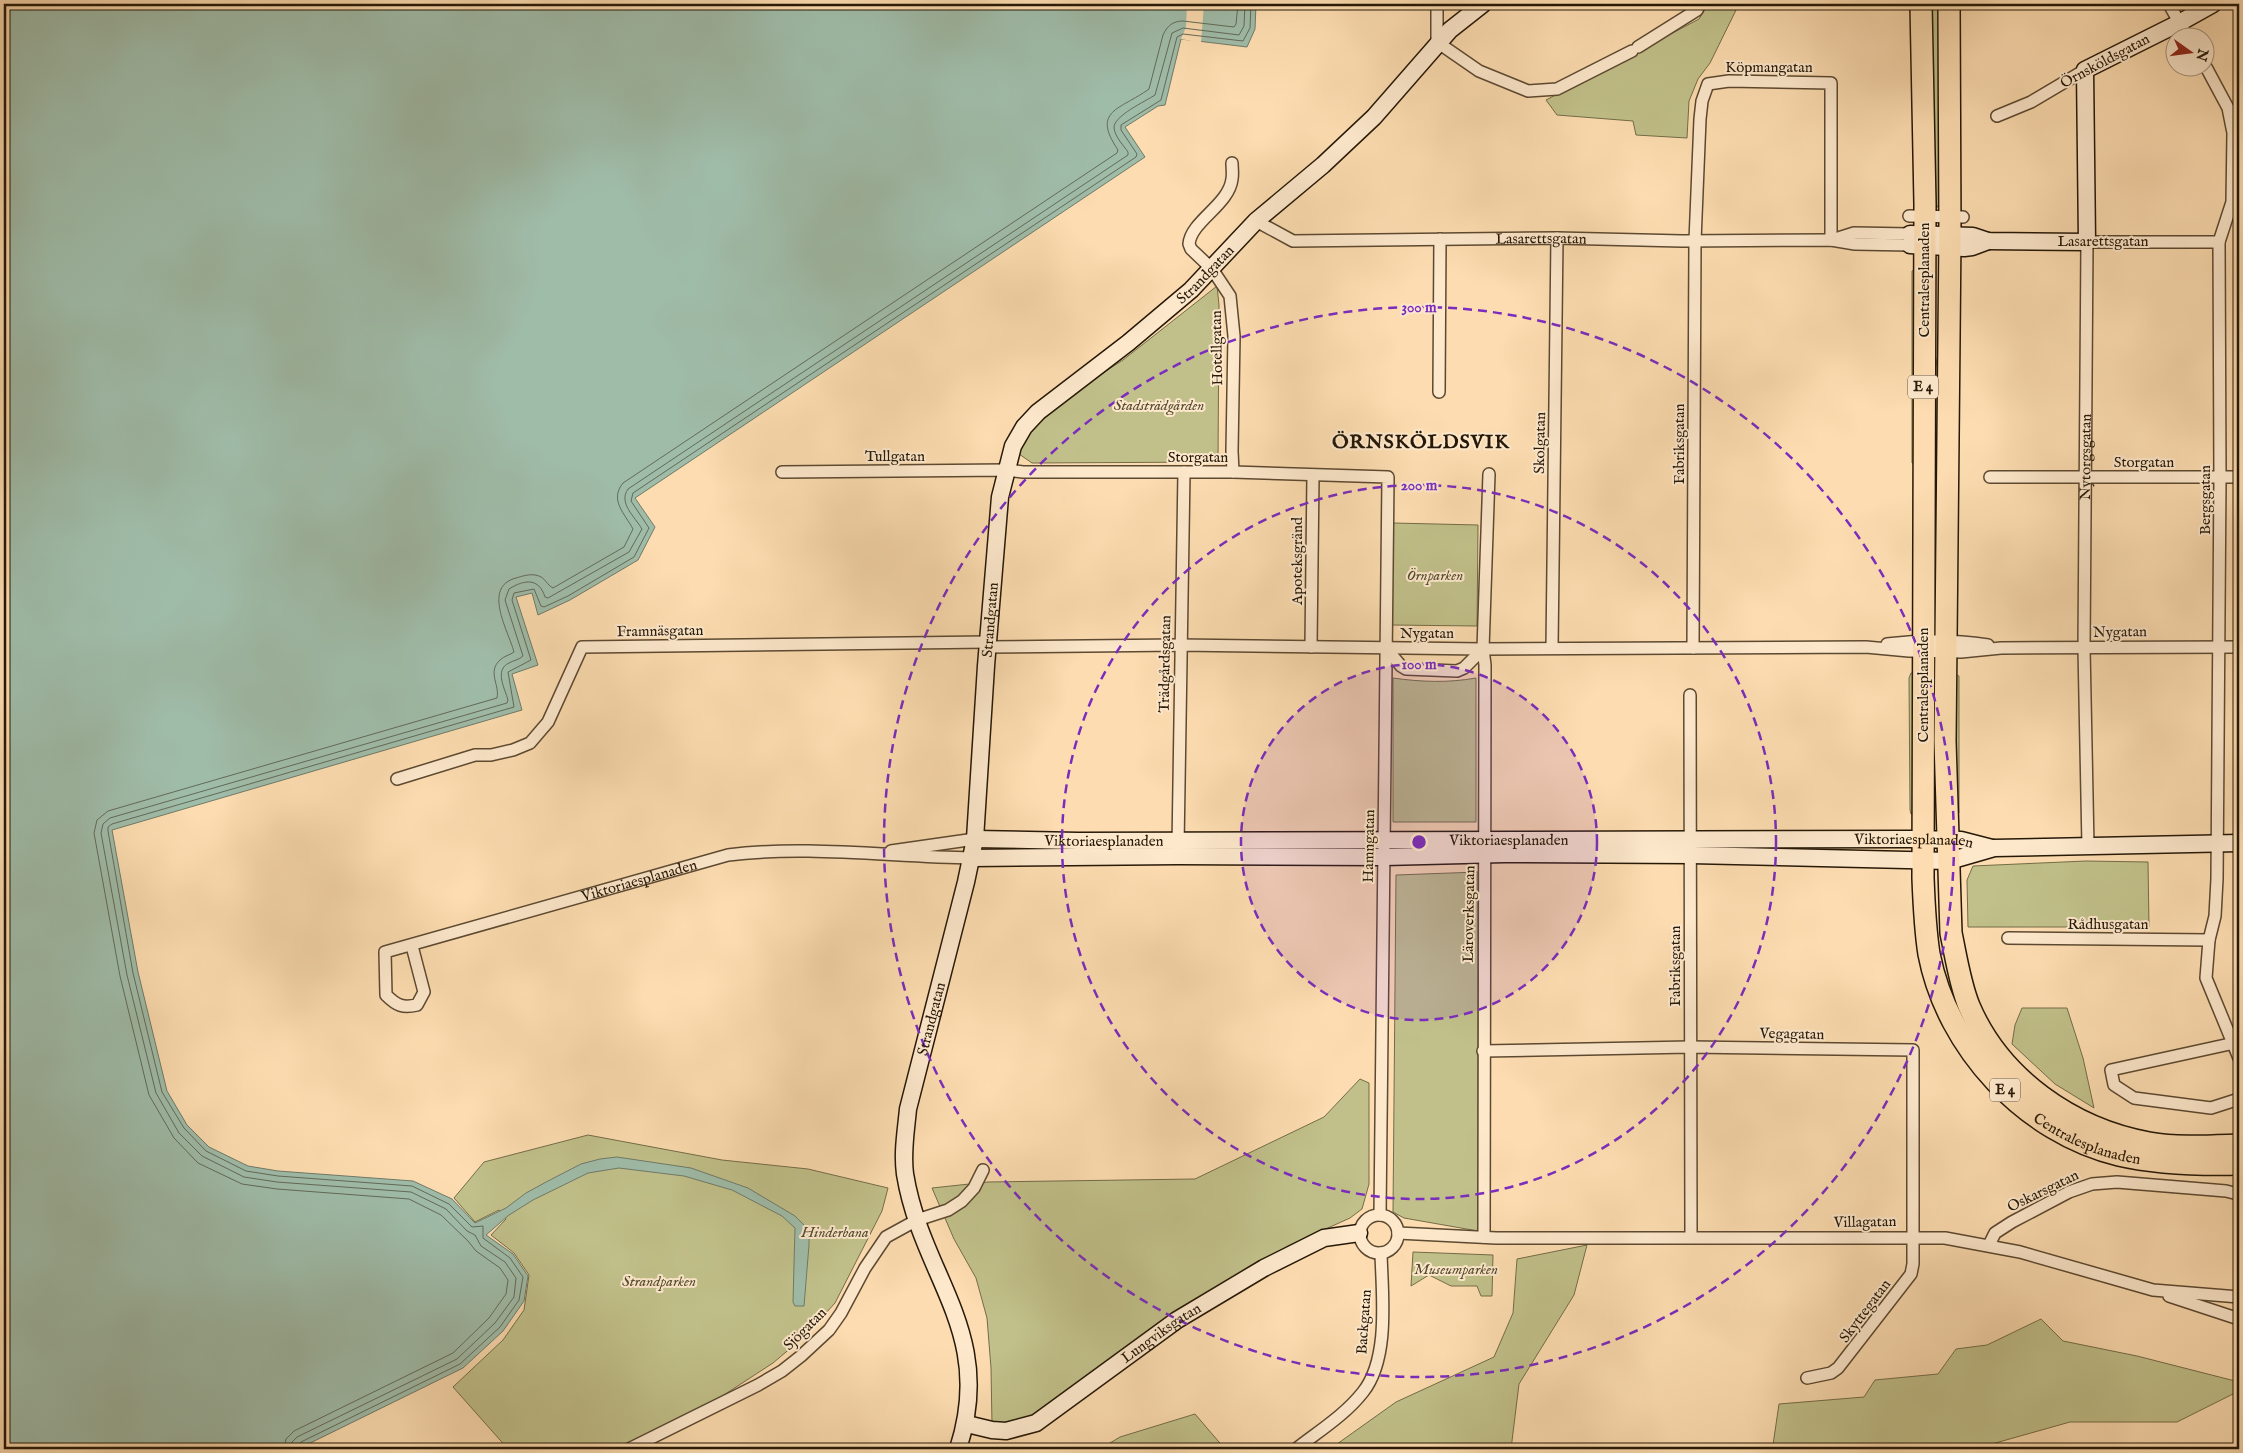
<svg xmlns="http://www.w3.org/2000/svg" width="2243" height="1453" font-family="'IM FELL English',serif">
	<style>
		.green { fill: #c1c08a; stroke: #746c48 }
		.water { fill: #9fbca9; stroke: #6f7a68 }
		.pier { fill: #fcdcb0 }
		.lines { fill: none; stroke-linecap: round; stroke-linejoin: round }
		.shore { stroke: #626a58; stroke-width: 1 }
		.street-casing { stroke: #5c4931; stroke-width: 14 }
		.secondary-casing { stroke: #261807; stroke-width: 19 }
		.highway-casing { stroke: #261807; stroke-width: 24 }
		.street { stroke: #fde8cc; stroke-width: 11 }
		.secondary { stroke: #fde8cc; stroke-width: 16 }
		.highway { stroke: #fcdcb0; stroke-width: 21 }
		.ring { fill: none; stroke: #7b2cbf; stroke-width: 2.5; stroke-dasharray: 9 6 }
		.labels { text-anchor: middle; dominant-baseline: central; stroke-width: 4; stroke-linejoin: round; paint-order: stroke }
		.shield { fill: #fde8cc; stroke: #665642; stroke-width: 1 }
		.shield-label { font-size: 14px; font-weight: bold; fill: #261807 }
		.street-label { font-size: 15px; fill: #261807; stroke: #fde8cc }
		.park-label { font-size: 15px; font-style: italic; fill: #544a2e; stroke: #fde8cc }
		.district-label { font-size: 20px; font-weight: bold; letter-spacing: 1px; fill: #261807; stroke: #fde8cc }
		.centre { fill: #7b2cbf; stroke: #fde8cc; stroke-width: 2.5 }
		.ring-label { font-size: 15px; text-anchor: middle; font-weight: bold; fill: #7b2cbf; stroke: #fde8cc; stroke-width: 4; stroke-linejoin: round; paint-order: stroke }
	</style>
	<rect width="100%" height="100%" fill="#fcdcb0"/>
	<filter id="stains"><feTurbulence type="fractalNoise" baseFrequency=".004" numOctaves="4"/><feColorMatrix values="0 0 0 0 .2 0 0 0 0 .09 0 0 0 0 .02 0 0 0 .5 -.17"/></filter>
	<radialGradient id="worn" r=".72"><stop offset=".6" stop-color="#630" stop-opacity="0"/><stop offset="1" stop-color="#630" stop-opacity=".3"/></radialGradient>
	<g class="green">
		<polygon points="1708,4 1739,4 1710,63 1698,79 1689,101 1687,138 1636,135 1633,121 1557,115 1546,100 1699,19"/>
		<polygon points="1929,4 1943,4 1939,209 1936,204"/>
		<polygon points="1916,269 1914,464 1912,463 1912,271"/>
		<polygon points="1217,286 1219,305 1218,462 1032,463 1019,454 1028,431 1061,400 1123,360"/>
		<polygon points="1934,348 1940,382 1940,465 1930,465"/>
		<polygon points="1393,523 1478,525 1477,626 1392,625"/>
		<polygon points="1911,673 1915,673 1915,814 1911,814 1910,810 1909,678"/>
		<polygon points="1953,673 1959,676 1959,813 1955,814"/>
		<path d="M 1393,678 C 1421,682 1448,683 1476,678 L 1476,822 L 1393,822 Z"/>
		<polygon points="2086,861 2148,862 2149,927 1968,927 1967,880 1973,866"/>
		<polygon points="1478,872 1478,1231 1404,1218 1393,1212 1396,875"/>
		<polygon points="2022,1008 2067,1008 2083,1058 2094,1108 2055,1084 2012,1044 2015,1025"/>
		<polygon points="1360,1079 1369,1083 1369,1184 1362,1209 1350,1218 1288,1246 1225,1282 1035,1419 992,1425 991,1368 987,1318 976,1278 954,1239 932,1188 988,1182 1195,1179 1324,1117"/>
		<polygon points="588,1135 722,1160 808,1169 888,1188 882,1211 835,1303 805,1336 773,1363 710,1404 624,1449 508,1449 453,1387 503,1340 524,1310 529,1275 514,1253 491,1235 506,1219 499,1210 475,1222 454,1198 484,1162"/>
		<polygon points="1587,1245 1574,1295 1519,1384 1511,1449 1330,1449 1396,1402 1494,1357 1513,1313 1517,1259"/>
		<polygon points="1413,1252 1493,1255 1492,1296 1481,1296 1477,1286 1451,1286 1429,1275 1411,1286"/>
		<polygon points="2041,1319 2063,1341 2137,1356 2239,1382 2239,1391 2177,1422 2070,1422 1974,1449 1734,1449 1773,1445 1779,1404 1864,1397 1875,1380 1938,1374 1956,1349 1987,1345"/>
		<polygon points="1195,1414 1225,1449 1100,1449 1120,1437"/>
	</g>
	<polygon class="water" points="4,4 1256,4 1255,29 1247,47 1181,39 1165,105 1158,106 1125,127 1145,157 635,498 655,527 638,560 570,600 538,615 532,593 516,597 538,665 512,674 522,710 112,830 138,972 167,1091 187,1125 209,1147 248,1166 278,1171 413,1181 452,1199 475,1223 506,1208 526,1193 548,1181 581,1164 600,1159 617,1157 691,1168 748,1188 795,1216 804,1225 809,1235 809,1245 804,1306 795,1306 793,1302 795,1228 782,1216 732,1190 684,1176 619,1168 588,1173 533,1200 509,1215 486,1235 513,1254 528,1276 524,1301 503,1331 463,1368 298,1449 4,1449"/>
	<polygon class="pier" points="1187,4 1204,4 1201,43 1181,39 1186,27"/>
	<g class="lines">
		<g class="shore">
			<path d="M 284,1449 L 286,1439 L 294,1431 L 453,1353 L 489,1318 L 506,1294 L 508,1280 L 500,1268 L 476,1251 L 468,1241 L 441,1215 L 409,1199 L 277,1189 L 242,1184 L 198,1163 L 174,1138 L 149,1095 L 120,976 L 94,833 L 97,820 L 108,811 L 497,698 C 500,685 487,672 500,660 C 504,656 510,655 514,652 C 508,630 482,587 516,578 C 523,576 531,573 539,576 C 545,578 547,585 553,588 L 624,547 L 633,529 C 625,514 609,500 623,483 L 1117,153 L 1118,150 C 1091,110 1120,110 1149,89 L 1163,35 C 1167,26 1173,21 1183,21 L 1234,27 L 1236,24 L 1238,4"/>
			<path d="M 291,1449 L 292,1442 L 297,1437 L 457,1359 L 495,1323 L 514,1297 L 516,1278 L 505,1262 L 481,1246 L 475,1235 L 467,1231 L 446,1209 L 411,1192 L 277,1182 L 244,1177 L 202,1156 L 179,1133 L 156,1093 L 127,975 L 101,833 L 103,824 L 110,818 L 507,703 L 508,700 C 505,689 494,670 509,663 C 514,660 519,660 523,656 L 505,600 L 509,589 C 525,579 539,578 545,597 L 548,598 L 629,552 L 642,529 C 635,517 618,503 628,489 L 1128,155 L 1128,152 C 1124,146 1115,137 1114,128 C 1113,116 1146,101 1155,95 L 1172,33 L 1183,28 L 1239,35 L 1244,26 L 1245,4"/>
			<polyline points="297,1449 301,1442 460,1364 500,1327 519,1300 523,1277 510,1258 483,1238 483,1226 472,1227 449,1204 412,1186 278,1176 246,1171 206,1151 184,1128 162,1092 133,973 108,831 108,827 112,824 514,707 508,672 531,660 512,600 514,593 534,589 541,606 544,607 568,596 634,557 649,528 631,501 633,493 1136,157 1137,154 1121,130 1121,125 1161,100 1177,37 1183,34 1243,41 1250,28 1251,4"/>
		</g>
		<g class="street-casing">
			<g id="street">
				<polyline points="1437,4 1437,42 1479,71 1528,91 1557,89 1632,51"/>
				<polyline points="2169,4 2188,38"/>
				<polyline points="1638,47 1697,10 1700,4"/>
				<polyline points="2206,67 2228,108 2233,133 2232,202 2219,242 2220,477 2217,879 2215,916 2209,940 2206,978 2239,1058"/>
				<polyline points="1997,116 2031,102 2085,70"/>
				<path d="M 1232,163 C 1232,168 1233,174 1232,179 C 1229,205 1191,221 1189,244 L 1191,249 L 1212,269 L 1230,296 L 1234,336 L 1232,451 L 1233,472"/>
				<polyline points="1909,216 1963,217"/>
				<path id="s1" d="M 1256,221 L 1293,241 L 1557,238 L 1682,241 L 1831,240 L 1855,244 L 1910,245"/>
				<polyline points="1835,239 1854,233 1910,234"/>
				<polyline points="1439,392 1440,239"/>
				<polyline points="782,472 1007,470 1023,472 1233,472 1388,477 1380,1215"/>
				<polyline points="1990,477 2239,477"/>
				<path d="M 1887,644 C 1921,640 1955,640 1988,645"/>
				<polyline points="988,647 1179,645 1483,649 1866,647 1909,651 1961,652 2001,648 2239,647"/>
				<polyline points="1311,647 1313,475"/>
				<polyline points="1386,648 1401,666 1406,669 1457,671 1464,668 1483,649"/>
				<polyline points="1552,648 1557,238"/>
				<polyline points="1693,648 1695,241 1700,119 1702,101 1708,84 1729,81 1831,83 1831,240"/>
				<polyline points="1690,695 1691,1237"/>
				<polyline points="397,779 475,755 491,755 513,750 530,743 548,722 582,647 988,642"/>
				<polyline points="1178,846 1184,472"/>
				<path id="s2" d="M 2088,846 L 2084,648 L 2087,242 L 2219,242"/>
				<polyline points="891,851 975,839"/>
				<polyline points="2008,938 2209,940"/>
				<path id="s3" d="M 412,946 L 424,992 L 417,1005 C 403,1008 397,1006 386,995 L 385,952 L 728,855 C 806,845 892,857 971,858"/>
				<polyline points="2239,1042 2111,1070 2114,1085 2134,1098 2211,1108 2239,1099"/>
				<polyline points="1483,1051 1690,1047 1913,1050 1913,1264 1911,1274 1838,1368 1831,1373 1807,1378"/>
				<circle cx="1379" cy="1234" r="19"/>
				<polyline points="1398,1233 1496,1238 1945,1238 2020,1252 2153,1290 2239,1297"/>
				<polyline points="1484,1237 1485,665 1483,649 1489,474"/>
				<polyline points="1989,1245 1995,1233 2012,1222 2069,1192 2092,1184 2117,1182 2226,1191 2238,1194"/>
				<polyline points="2169,1296 2239,1319"/>
				<polyline points="629,1449 758,1385 782,1371 801,1356 829,1330 841,1313 865,1268 886,1237 917,1220 948,1210 962,1201 974,1188 983,1170"/>
				<path d="M 1296,1449 C 1319,1431 1345,1415 1363,1392 C 1390,1358 1382,1294 1381,1253"/>
			</g>
		</g>
		<g class="secondary-casing">
			<g id="secondary">
				<polyline points="1910,234 1973,236 1988,241 2087,242 2085,70 2179,23 2213,4"/>
				<polyline points="1910,245 1964,248 1972,247 1988,241"/>
				<path id="s4" d="M 975,839 L 1078,841 L 1910,839 L 1961,840 L 1992,848"/>
				<polyline points="971,858 1178,856 1384,857 1504,854 1691,855 1949,861 1994,848 2239,843"/>
				<path id="s5" d="M 967,1424 L 992,1430 L 1006,1431 L 1036,1423 L 1177,1320 L 1264,1268 L 1324,1238 L 1359,1233"/>
				<path id="s6" d="M 958,1449 C 996,1332 922,1278 905,1174 C 902,1152 906,1131 908,1109 L 966,882 L 975,839 L 986,666 L 1000,497 L 1013,446 L 1024,427 L 1038,412 L 1128,343 L 1191,290 L 1256,221 L 1323,165 L 1374,117 L 1450,30 L 1483,4"/>
			</g>
		</g>
		<g class="highway-casing">
			<g id="highway">
				<path id="s7" d="M 1921,4 L 1925,204 L 1923,878 C 1924,904 1925,929 1929,954 C 1947,1048 2026,1133 2119,1155 C 2158,1164 2199,1165 2239,1164"/>
				<path d="M 1949,4 L 1950,235 L 1945,741 L 1951,933 C 1956,957 1960,984 1969,1006 C 2000,1079 2072,1129 2149,1143 C 2178,1148 2209,1146 2239,1145"/>
			</g>
		</g>
		<use href="#street" class="street"/>
		<use href="#secondary" class="secondary"/>
		<use href="#highway" class="highway"/>
	</g>
	<circle cx="1419" cy="842" r="178" fill="#7b2cbf" fill-opacity=".12"/>
	<g class="ring">
		<circle cx="1419" cy="842" r="178"/>
		<circle cx="1419" cy="842" r="357"/>
		<circle cx="1419" cy="842" r="535"/>
	</g>
	<g class="labels">
		<g class="shield">
			<rect x="1908" y="375.5" width="30" height="23" rx="4"/>
			<rect x="1990" y="1078.5" width="30" height="23" rx="4"/>
		</g>
		<g class="shield-label">
			<text x="1923" y="387">E 4</text>
			<text x="2005" y="1090">E 4</text>
		</g>
		<g class="street-label">
			<text transform="translate(2105 61) rotate(-28)">Örnsköldsgatan</text>
			<text x="1769" y="67">Köpmangatan</text>
			<text stroke="none"><textPath href="#s1" startOffset="290">Lasarettsgatan</textPath></text>
			<text x="2103" y="241">Lasarettsgatan</text>
			<text stroke="none"><textPath href="#s6" startOffset="1285">Strandgatan</textPath></text>
			<text transform="translate(1924 280) rotate(-90)">Centralesplanaden</text>
			<text transform="translate(1217 348) rotate(-91)">Hotellgatan</text>
			<text transform="translate(1540 443) rotate(-89)">Skolgatan</text>
			<text transform="translate(1679 444) rotate(-90)">Fabriksgatan</text>
			<text x="895" y="456">Tullgatan</text>
			<text x="1198" y="457">Storgatan</text>
			<text stroke="none"><textPath href="#s2" startOffset="389">Nytorgsgatan</textPath></text>
			<text x="2144" y="462">Storgatan</text>
			<text transform="translate(2205 500) rotate(-90)">Bergsgatan</text>
			<text transform="translate(1297 561) rotate(-90)">Apoteksgränd</text>
			<text stroke="none"><textPath href="#s6" startOffset="850">Strandgatan</textPath></text>
			<text transform="translate(660 631) rotate(-1)">Framnäsgatan</text>
			<text transform="translate(2120 632) rotate(-1)">Nygatan</text>
			<text x="1427" y="633">Nygatan</text>
			<text transform="translate(1165 664) rotate(-89)">Trädgårdsgatan</text>
			<text transform="translate(1923 685) rotate(-90)">Centralesplanaden</text>
			<text stroke="none"><textPath href="#s4" startOffset="129">Viktoriaesplanaden</textPath></text>
			<text stroke="none"><textPath href="#s4" startOffset="534">Viktoriaesplanaden</textPath></text>
			<text stroke="none"><textPath href="#s4" startOffset="939">Viktoriaesplanaden</textPath></text>
			<text transform="translate(1369 846) rotate(-89)">Hamngatan</text>
			<text stroke="none"><textPath href="#s3" startOffset="404">Viktoriaesplanaden</textPath></text>
			<text transform="translate(1469 914) rotate(-89)">Läroverksgatan</text>
			<text x="2108" y="924">Rådhusgatan</text>
			<text transform="translate(1675 966) rotate(-90)">Fabriksgatan</text>
			<text stroke="none"><textPath href="#s6" startOffset="445">Strandgatan</textPath></text>
			<text transform="translate(1792 1034) rotate(1)">Vegagatan</text>
			<text stroke="none"><textPath href="#s7" startOffset="1206">Centralesplanaden</textPath></text>
			<text transform="translate(2043 1191) rotate(-26)">Oskarsgatan</text>
			<text transform="translate(1865 1222) rotate(-1)">Villagatan</text>
			<text transform="translate(1865 1311) rotate(-53)">Skyttegatan</text>
			<text transform="translate(1364 1322) rotate(-86)">Backgatan</text>
			<text transform="translate(805 1329) rotate(-45)">Sjögatan</text>
			<text stroke="none"><textPath href="#s5" startOffset="225">Lungviksgatan</textPath></text>
		</g>
		<g class="park-label">
			<text x="1159" y="405">Stadsträdgården</text>
			<text x="1435" y="575">Örnparken</text>
			<text x="835" y="1232">Hinderbana</text>
			<text x="1456" y="1269">Museumparken</text>
			<text x="659" y="1281">Strandparken</text>
		</g>
		<g class="district-label">
			<text x="1421" y="442">ÖRNSKÖLDSVIK</text>
		</g>
	</g>
	<circle cx="1419" cy="842" r="8" class="centre"/>
	<g class="ring-label">
		<text x="1419" y="312">300 m</text>
		<text x="1419" y="490">200 m</text>
		<text x="1419" y="669">100 m</text>
	</g>
	<rect width="2243" height="1453" fill="none" stroke="#fcdcb0" stroke-width="20"/>
	<rect x="5" y="5" width="2233" height="1443" fill="none" stroke="#261807" stroke-width="2.5"/>
	<rect x="10" y="10" width="2223" height="1433" fill="none" stroke="#261807"/>
	<g transform="translate(2190 52) rotate(104)"><circle r="24" fill="#fde8cc" stroke="#a7957d"/>
	<path d="M0-4L9 19L0 12L-9 19Z" fill="#8f2418"/>
	<text y="-8" font-size="14" font-weight="bold" text-anchor="middle" fill="#261807">N</text>
	</g>
	<rect width="100%" height="100%" filter="url(#stains)"/>
	<rect width="100%" height="100%" fill="url(#worn)"/>
</svg>
